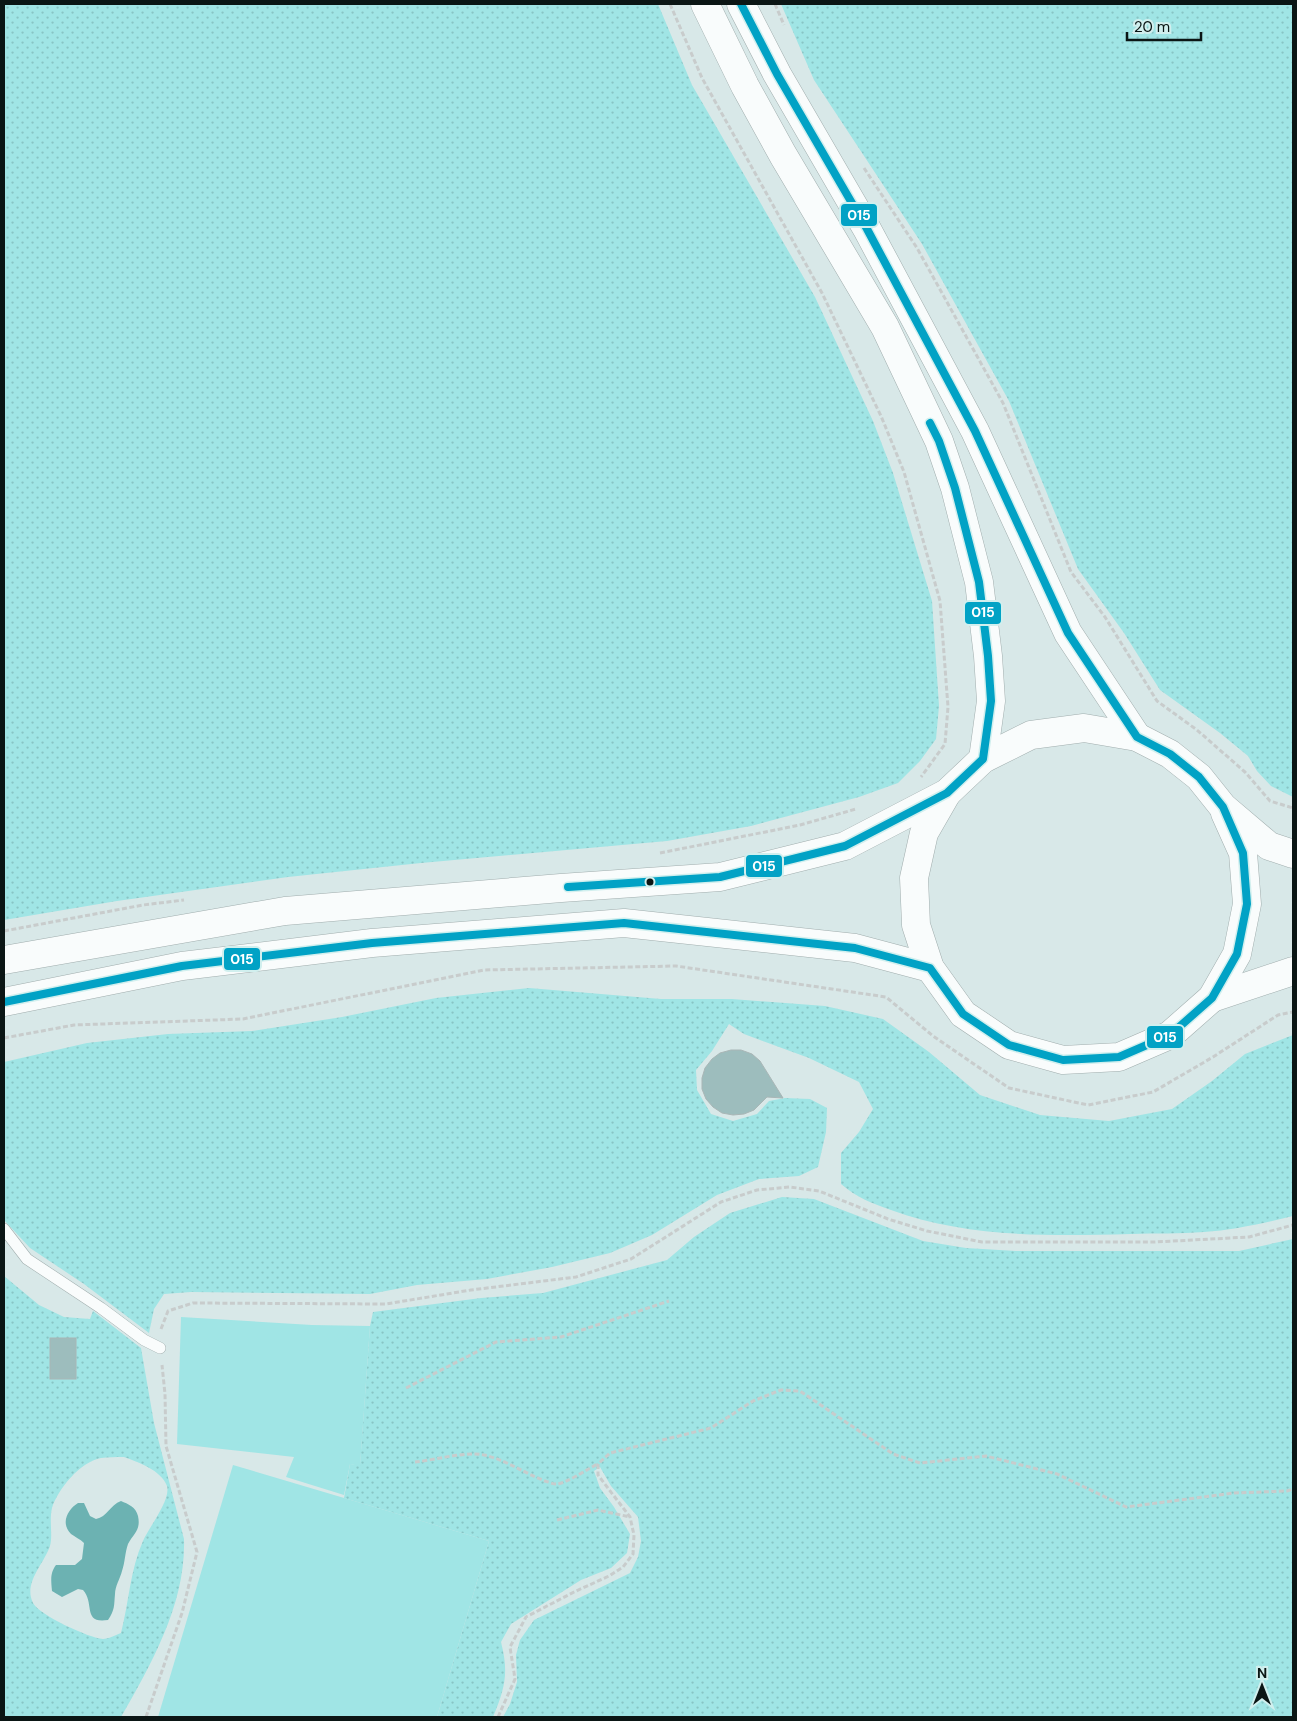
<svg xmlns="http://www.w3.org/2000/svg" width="1297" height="1721" font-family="'DM Sans',sans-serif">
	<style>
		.green { fill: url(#green-dots); fill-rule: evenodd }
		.pitch { fill: #a0e5e5 }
		.water { fill: #6cb2b2 }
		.building { fill: #9dbdbd; stroke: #a9b6b6 }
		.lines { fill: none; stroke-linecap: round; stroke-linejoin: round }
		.lane-casing { stroke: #a0adad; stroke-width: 12 }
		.secondary-casing { stroke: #a0adad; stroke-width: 29 }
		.path { stroke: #c8cccc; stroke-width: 3; stroke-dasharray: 5 2.5; stroke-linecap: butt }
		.lane { stroke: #f9fcfc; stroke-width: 11 }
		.secondary { stroke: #f9fcfc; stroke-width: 28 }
		.bus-1-casing { stroke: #d1efee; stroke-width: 11 }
		.bus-1 { stroke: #01a2c5; stroke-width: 8 }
		.bus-dot { fill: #0b1615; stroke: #d1efee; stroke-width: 2 }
		.line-badge { stroke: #d1efee; stroke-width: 2 }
		.badge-label { font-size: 14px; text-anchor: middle; font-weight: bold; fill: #fff }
	</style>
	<defs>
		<pattern id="green-dots" width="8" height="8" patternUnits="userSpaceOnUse" patternTransform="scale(1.25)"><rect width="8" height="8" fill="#a0e5e5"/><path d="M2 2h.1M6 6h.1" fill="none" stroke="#88c4c4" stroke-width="1.8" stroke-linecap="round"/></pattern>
	</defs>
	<rect width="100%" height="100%" fill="#d8e8e8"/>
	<g class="green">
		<polygon points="4,4 658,4 692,85 815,297 873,421 893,473 932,601 939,706 936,739 920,761 898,783 859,797 751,826 667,841 421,863 288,877 117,901 4,920"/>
		<polygon points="781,4 1293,4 1293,797 1271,786 1257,771 1248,756 1220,733 1160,690 1124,633 1078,569 1009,401 922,244 814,80"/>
		<path d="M 529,988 L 661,999 L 732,999 L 825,1006 L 883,1019 L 929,1052 L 980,1095 L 1040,1115 L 1109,1121 L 1172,1109 L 1212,1081 L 1245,1054 L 1293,1035 L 1293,1216 C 1264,1223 1233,1230 1204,1232 C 1180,1234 1155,1233 1131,1234 C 1051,1236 967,1238 891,1210 C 872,1203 857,1198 841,1184 L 841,1153 L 859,1132 L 873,1109 L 859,1082 L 809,1058 L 744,1034 L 729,1024 L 712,1051 L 696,1070 L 697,1090 L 711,1114 L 733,1121 L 757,1114 L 769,1101 L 785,1098 L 810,1099 L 827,1108 L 826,1132 L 818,1167 L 799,1176 L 759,1179 L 717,1195 L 652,1235 L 610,1253 L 552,1267 L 487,1279 L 417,1285 L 370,1294 L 191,1292 L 164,1294 L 154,1309 L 149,1333 L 84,1284 L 30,1248 L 4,1220 L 4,1062 L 87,1043 L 168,1034 L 252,1031 L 342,1017 L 436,998 Z"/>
		<path d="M 782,1197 L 814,1199 L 923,1241 L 966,1248 L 1016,1251 L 1239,1251 L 1293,1239 L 1293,1717 L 503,1717 L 510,1704 L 517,1682 L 516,1655 L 520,1640 L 534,1620 L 630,1573 L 638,1557 L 641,1541 L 638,1517 L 611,1486 L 600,1467 L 594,1471 L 600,1488 L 614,1507 L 630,1534 L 627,1553 L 611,1568 L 581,1580 L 511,1624 L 501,1642 C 509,1673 505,1688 493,1717 L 437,1717 L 489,1541 L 344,1498 L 350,1464 L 360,1465 L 370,1326 L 373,1312 L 481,1298 L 543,1293 L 667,1260 L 694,1237 L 730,1213 Z"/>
		<path d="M 4,1276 L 39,1305 L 64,1317 L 90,1319 L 93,1311 L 141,1348 L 154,1423 L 184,1539 C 186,1603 152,1663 121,1717 L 4,1717 ZM 124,1457 C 138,1462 161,1470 167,1486 C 171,1500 149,1527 143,1541 C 130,1570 129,1602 121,1633 C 116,1635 108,1639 103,1639 C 89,1638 39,1615 33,1603 C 23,1583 44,1564 50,1546 C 53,1535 49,1521 52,1508 C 58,1489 80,1462 101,1458 C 108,1457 116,1457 124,1457 Z"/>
	</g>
	<g class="pitch">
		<polygon points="181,1317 312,1325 370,1326 360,1466 350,1464 344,1495 286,1477 294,1457 177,1444"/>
		<polygon points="233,1465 489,1541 437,1717 158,1717"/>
	</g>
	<path class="water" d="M 121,1501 C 128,1504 136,1507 138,1516 C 141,1530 134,1533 128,1544 C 125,1552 125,1563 122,1571 C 120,1579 115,1586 115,1594 C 114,1605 115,1610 108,1620 C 82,1624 95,1603 83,1590 L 78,1589 L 62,1597 L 52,1591 C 51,1580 50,1573 56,1565 L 75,1565 L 82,1559 L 84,1543 C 80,1539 75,1537 71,1534 C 60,1523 68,1509 78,1503 L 84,1503 L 90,1516 L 96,1519 C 107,1517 110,1505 121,1501 Z"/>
	<g class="building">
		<polygon points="731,1050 741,1050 752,1054 760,1061 783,1098 767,1097 754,1110 744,1114 733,1115 722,1113 713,1107 706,1099 702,1089 702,1078 705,1068 712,1059 720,1053"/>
		<rect x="50" y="1338" width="26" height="41"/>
	</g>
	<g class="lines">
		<g class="lane-casing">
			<polyline id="lane" points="4,1229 27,1259 101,1308 144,1340 160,1348"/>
		</g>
		<g class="secondary-casing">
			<g id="secondary">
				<polyline points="705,4 745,86 783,155 885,327 939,441 955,488 979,582 988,656 991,701 983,759"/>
				<polyline points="741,4 777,74 867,229 975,431 1068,633 1137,737"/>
				<polyline points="947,793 924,833 914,878 916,925 930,968 963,1014 1009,1045 1063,1060 1119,1057 1170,1035 1212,998 1237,954 1247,904 1243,853 1225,813"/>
				<polyline points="4,960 285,911 561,888 720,877 845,846 947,793 983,759 1031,735 1084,728 1137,737 1170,754 1199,777 1223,807 1269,846 1293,854"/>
				<polyline points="1212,998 1293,971"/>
				<polyline points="4,1002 182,966 372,943 624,923 855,948 930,968"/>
			</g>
		</g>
		<g class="path">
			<polyline points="670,4 702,78 822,293 881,416 904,472 940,601 948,707 945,744 921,777"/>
			<polyline points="775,4 784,25"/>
			<polyline points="864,168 917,248 1003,403 1071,572 1105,617 1157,701 1197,730 1245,772 1270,801 1293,808"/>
			<polyline points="660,853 800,825 856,809"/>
			<polyline points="4,931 143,905 184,900"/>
			<polyline points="4,1038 74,1025 243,1019 484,970 676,966 886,997 933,1036 1009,1088 1088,1105 1153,1092 1213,1057 1278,1015 1293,1012"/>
			<polyline points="161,1329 168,1311 193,1303 386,1304 471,1290 576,1277 631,1259 721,1202 757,1190 790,1187 819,1191 888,1219 927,1231 982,1242 1155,1242 1249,1237 1293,1225"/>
			<polyline points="406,1388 496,1342 561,1337 669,1301"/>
			<path d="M 415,1462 C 436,1460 465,1451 484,1455 C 506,1460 524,1473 545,1481 C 548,1482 553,1484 556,1484 C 566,1484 587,1469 598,1464"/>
			<polyline points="557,1520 598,1510 630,1517"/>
			<polyline points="146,1717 182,1613 197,1552 166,1446 165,1394 162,1365"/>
			<polyline points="498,1717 515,1679 510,1647 526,1617 574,1592 609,1576 623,1567 633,1554 634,1535 630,1517 598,1475 598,1464 610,1453 711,1428 753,1401 781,1390 800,1391 893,1454 920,1463 986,1456 1057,1474 1126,1507 1234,1493 1287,1491 1293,1489"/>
		</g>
		<use href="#lane" class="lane"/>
		<use href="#secondary" class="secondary"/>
		<g class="bus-1-casing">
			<g id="bus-1">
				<polyline points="568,887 720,877 845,846 947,793 983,759 991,701 988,656 979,582 955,488 939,441 930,423"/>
				<polyline points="4,1002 182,966 372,943 624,923 855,948 930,968 963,1014 1009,1045 1063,1060 1119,1057 1170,1035 1212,998 1237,954 1247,904 1243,853 1223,807 1199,777 1170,754 1137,737 1068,633 975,431 867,229 777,74 741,4"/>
			</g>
		</g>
		<use href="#bus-1" class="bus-1"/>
	</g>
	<circle class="bus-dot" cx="650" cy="882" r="4.5"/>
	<g class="line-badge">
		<rect x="840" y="203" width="38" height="24" rx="5" fill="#01a2c5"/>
		<rect x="964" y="601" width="38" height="24" rx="5" fill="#01a2c5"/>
		<rect x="745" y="854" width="38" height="24" rx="5" fill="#01a2c5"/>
		<rect x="223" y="947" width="38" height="24" rx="5" fill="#01a2c5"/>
		<rect x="1146" y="1025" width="38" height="24" rx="5" fill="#01a2c5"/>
	</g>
	<g class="badge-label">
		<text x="859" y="220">015</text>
		<text x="983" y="617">015</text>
		<text x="764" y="871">015</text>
		<text x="242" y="964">015</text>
		<text x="1165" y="1042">015</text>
	</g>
	<rect width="1297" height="1721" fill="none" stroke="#0b1615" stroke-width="10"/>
	<g transform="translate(1262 1686)" stroke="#d1efee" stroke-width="4" paint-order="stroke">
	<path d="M0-4L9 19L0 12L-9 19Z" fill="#0b1615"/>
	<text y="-8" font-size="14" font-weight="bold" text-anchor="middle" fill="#0b1615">N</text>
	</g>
	<path d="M1127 32v8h74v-8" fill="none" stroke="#0b1615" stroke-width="2.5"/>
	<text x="1134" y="32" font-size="15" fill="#0b1615" stroke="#d1efee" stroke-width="4" paint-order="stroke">20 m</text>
</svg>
